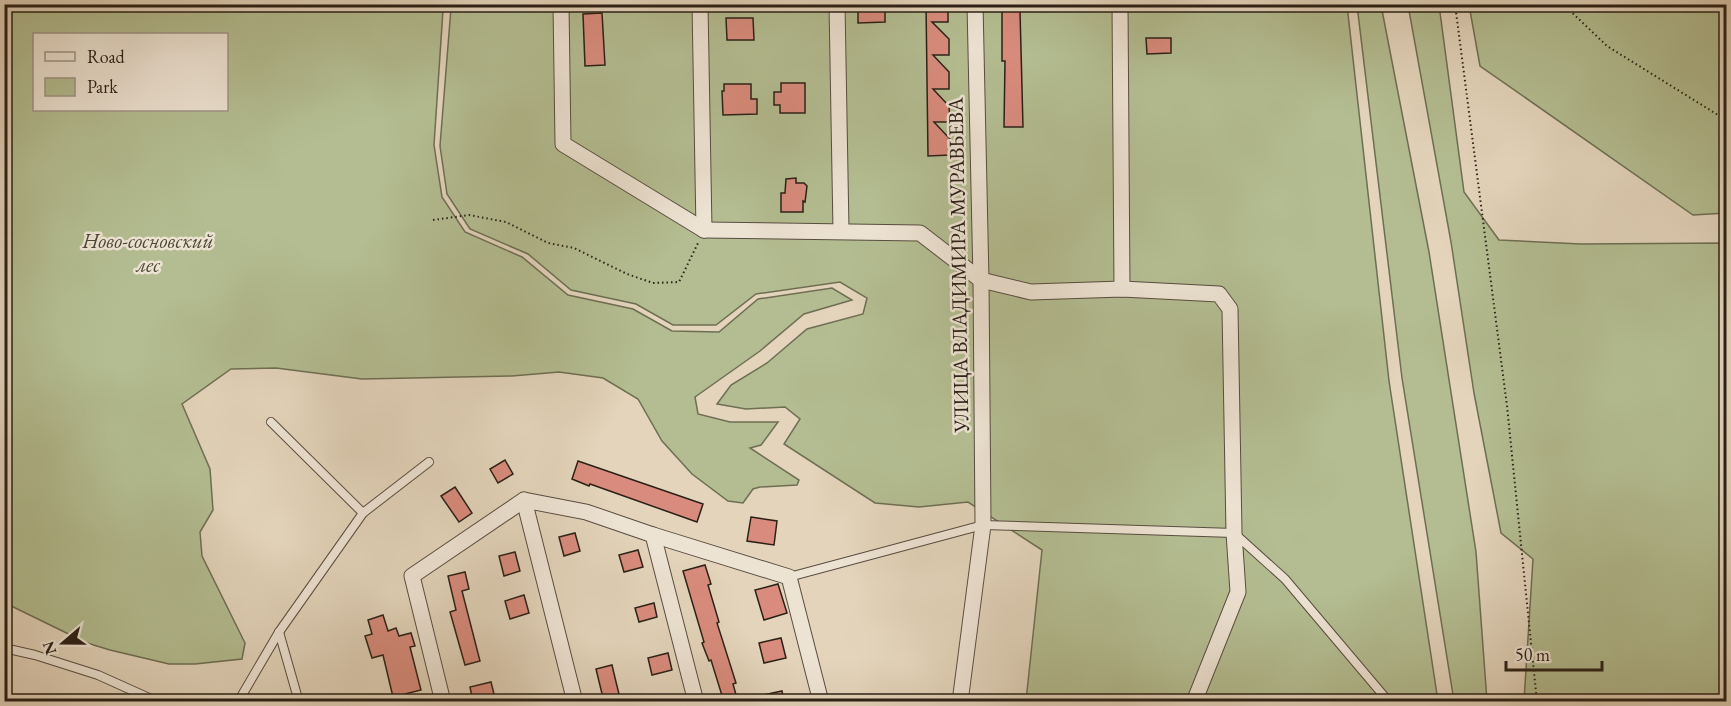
<svg xmlns="http://www.w3.org/2000/svg" width="1731" height="706" font-family="'EB Garamond',serif">
	<style>
		.green { fill: #b3bd91; stroke: #6e6e54; stroke-width: 1.5; fill-rule: evenodd }
		.building { fill: #d98c7d; stroke: #2a2017; stroke-width: 1.5 }
		.lines { fill: none; stroke-linecap: round; stroke-linejoin: round }
		.lane-casing { stroke: #584d40; stroke-width: 10 }
		.street-casing { stroke: #584d40; stroke-width: 17 }
		.path { stroke: #2a2017; stroke-width: 2; stroke-dasharray: 1.5 3; stroke-linecap: butt }
		.lane { stroke: #ede3d3; stroke-width: 8 }
		.street { stroke: #ede3d3; stroke-width: 15 }
		.labels { text-anchor: middle; dominant-baseline: central; stroke-width: 5; stroke-linejoin: round; paint-order: stroke }
		.park-label { font-size: 21px; font-style: italic; fill: #4c4736; stroke: #ede3d3 }
		.street-label { font-size: 21px; fill: #2a2017; stroke: #ede3d3 }
	</style>
	<rect width="100%" height="100%" fill="#e3d4bb"/>
	<filter id="stains"><feTurbulence type="fractalNoise" baseFrequency=".00333" numOctaves="4"/><feColorMatrix values="0 0 0 0 .2 0 0 0 0 .09 0 0 0 0 .02 0 0 0 .5 -.17"/></filter>
	<radialGradient id="worn" r=".72"><stop offset=".6" stop-color="#630" stop-opacity="0"/><stop offset="1" stop-color="#630" stop-opacity=".3"/></radialGradient>
	<g class="green">
		<path d="M 5,4 L 441,5 L 443,10 L 434,145 L 442,197 L 465,232 L 522,257 L 568,295 L 633,309 L 672,331 L 719,332 L 758,299 L 832,288 L 852,300 L 804,314 L 760,351 L 695,397 L 698,414 L 730,422 L 778,422 L 761,445 L 750,448 L 799,480 L 797,485 L 760,487 L 753,489 L 743,503 L 728,501 L 692,474 L 662,441 L 638,399 L 603,378 L 559,372 L 512,376 L 362,379 L 276,368 L 231,369 L 182,404 L 210,469 L 213,510 L 200,532 L 202,556 L 245,643 L 242,659 L 195,664 L 169,664 L 110,650 L 87,643 L 5,603 ZM 34,34 L 226,34 L 226,110 L 34,110 Z"/>
		<polygon points="449,5 1347,5 1389,381 1438,701 1026,701 1042,550 968,502 919,507 875,503 784,444 800,419 785,407 746,409 717,404 731,385 767,363 807,329 863,314 867,298 840,282 756,294 716,325 673,325 636,304 571,290 528,254 470,229 447,194 440,146 451,8"/>
		<polygon points="1357,5 1381,5 1429,252 1476,552 1487,701 1454,701 1402,378"/>
		<polygon points="1408,5 1439,5 1464,192 1499,240 1581,244 1726,243 1726,701 1524,701 1533,559 1501,533 1474,393 1451,242"/>
		<polygon points="1469,5 1726,5 1726,213 1693,215 1480,66"/>
	</g>
	<g class="building">
		<polygon points="858,4 885,4 885,22 858,23"/>
		<polygon points="926,4 948,4 948,22 932,22 949,39 949,55 933,55 949,72 949,89 933,89 949,106 950,122 934,122 950,139 950,155 928,156"/>
		<polygon points="1002,11 1020,11 1023,127 1004,127 1005,61 1002,61"/>
		<polygon points="602,13 605,65 585,66 583,14"/>
		<polygon points="726,18 753,18 754,40 727,40"/>
		<polygon points="1146,38 1171,38 1171,53 1147,54"/>
		<polygon points="781,83 805,83 805,113 780,113 780,105 774,105 774,92 781,92"/>
		<polygon points="724,84 751,84 751,99 757,99 757,114 723,115 722,91 724,91"/>
		<polygon points="796,178 796,183 804,183 807,186 805,202 803,201 803,212 781,212 781,193 785,193 786,179"/>
		<polygon points="505,460 513,474 498,483 490,469"/>
		<polygon points="578,461 703,504 697,522 590,484 589,486 572,479"/>
		<polygon points="455,487 472,513 459,522 441,496"/>
		<polygon points="751,517 777,521 774,545 747,541"/>
		<polygon points="575,533 580,551 564,556 559,537"/>
		<polygon points="638,550 643,567 624,572 619,555"/>
		<polygon points="515,552 520,571 504,576 499,556"/>
		<polygon points="705,565 711,584 708,585 719,622 717,623 736,683 733,684 738,702 724,702 711,660 709,661 702,643 704,642 683,571"/>
		<polygon points="465,572 469,589 462,591 480,661 465,665 450,612 456,610 448,576"/>
		<polygon points="778,584 787,613 764,620 755,590"/>
		<polygon points="524,595 529,613 510,619 505,601"/>
		<polygon points="654,603 657,617 639,622 635,608"/>
		<polygon points="383,615 388,631 396,628 399,636 411,633 415,646 410,647 421,690 393,697 383,655 372,658 365,636 372,634 368,620"/>
		<polygon points="781,638 786,658 764,663 759,643"/>
		<polygon points="668,653 672,670 652,675 648,658"/>
		<polygon points="612,665 616,682 621,702 604,702 596,669"/>
		<polygon points="491,682 496,702 473,702 470,687"/>
		<polygon points="782,691 784,702 755,702 754,697"/>
	</g>
	<g class="lines">
		<g class="lane-casing">
			<g id="lane">
				<polyline points="271,422 363,513"/>
				<polyline points="789,577 983,525 1234,533 1285,579 1389,702"/>
				<polyline points="279,632 299,702"/>
				<polyline points="4,648 35,655 98,675 158,702"/>
				<polyline points="238,702 279,632 363,513 429,462"/>
			</g>
		</g>
		<g class="street-casing">
			<g id="street">
				<polyline points="561,4 563,144 704,230"/>
				<polyline points="700,4 704,230"/>
				<polyline points="837,4 841,231"/>
				<polyline points="1120,4 1122,289"/>
				<polyline points="704,230 920,233 981,280 1031,292 1122,289 1219,294 1230,309 1234,533 1238,592 1194,702"/>
				<polyline points="524,500 575,702"/>
				<polyline points="653,535 696,702"/>
				<polyline points="443,702 412,576 524,500 586,512 653,535 789,577 821,702"/>
				<polyline points="960,702 983,525 981,280 975,4"/>
			</g>
		</g>
		<g class="path">
			<polyline points="1455,4 1507,406 1537,702"/>
			<polyline points="1563,4 1607,46 1726,120"/>
			<polyline points="433,220 469,215 506,222 548,243 574,248 627,274 653,283 679,282 698,243"/>
		</g>
		<use href="#lane" class="lane"/>
		<use href="#street" class="street"/>
	</g>
	<g class="labels">
		<g class="park-label">
			<text x="148" y="240">Ново-сосновский<tspan x="148" dy="24">лес</tspan></text>
		</g>
		<g class="street-label">
			<text transform="translate(958 265) rotate(-91)">УЛИЦА ВЛАДИМИРА МУРАВЬЕВА</text>
		</g>
	</g>
	<rect width="1731" height="706" fill="none" stroke="#e3d4bb" stroke-width="24"/>
	<rect x="6" y="6" width="1719" height="694" fill="none" stroke="#2a2017" stroke-width="3"/>
	<rect x="12" y="12" width="1707" height="682" fill="none" stroke="#2a2017" stroke-width="1.5"/>
	<rect x="33" y="33" width="195" height="78" fill="#ede3d3" stroke="#9f9588" stroke-width="1.5"/>
	<rect x="45" y="52" width="30" height="9" fill="#ede3d3" stroke="#9f9588" stroke-width="1.5"/>
	<text x="87" y="63" font-size="18" fill="#2a2017">Road</text>
	<rect x="45" y="78" width="30" height="18" fill="#b3bd91" stroke="#9f9588" stroke-width="1.5"/>
	<text x="87" y="93" font-size="18" fill="#2a2017">Park</text>
	<g transform="translate(63 643) rotate(250)" stroke="#ede3d3" stroke-width="4.5" paint-order="stroke">
	<path d="M0-4.5L10 22L0 15L-10 22Z" fill="#2a2017"/>
	<text y="-9" font-size="16" font-weight="bold" text-anchor="middle" fill="#2a2017">N</text>
	</g>
	<path d="M1506 661v9h96v-9" fill="none" stroke="#2a2017" stroke-width="3"/>
	<text x="1515" y="661" font-size="18" fill="#2a2017" stroke="#ede3d3" stroke-width="4.5" paint-order="stroke">50 m</text>
	<rect width="100%" height="100%" filter="url(#stains)"/>
	<rect width="100%" height="100%" fill="url(#worn)"/>
</svg>
